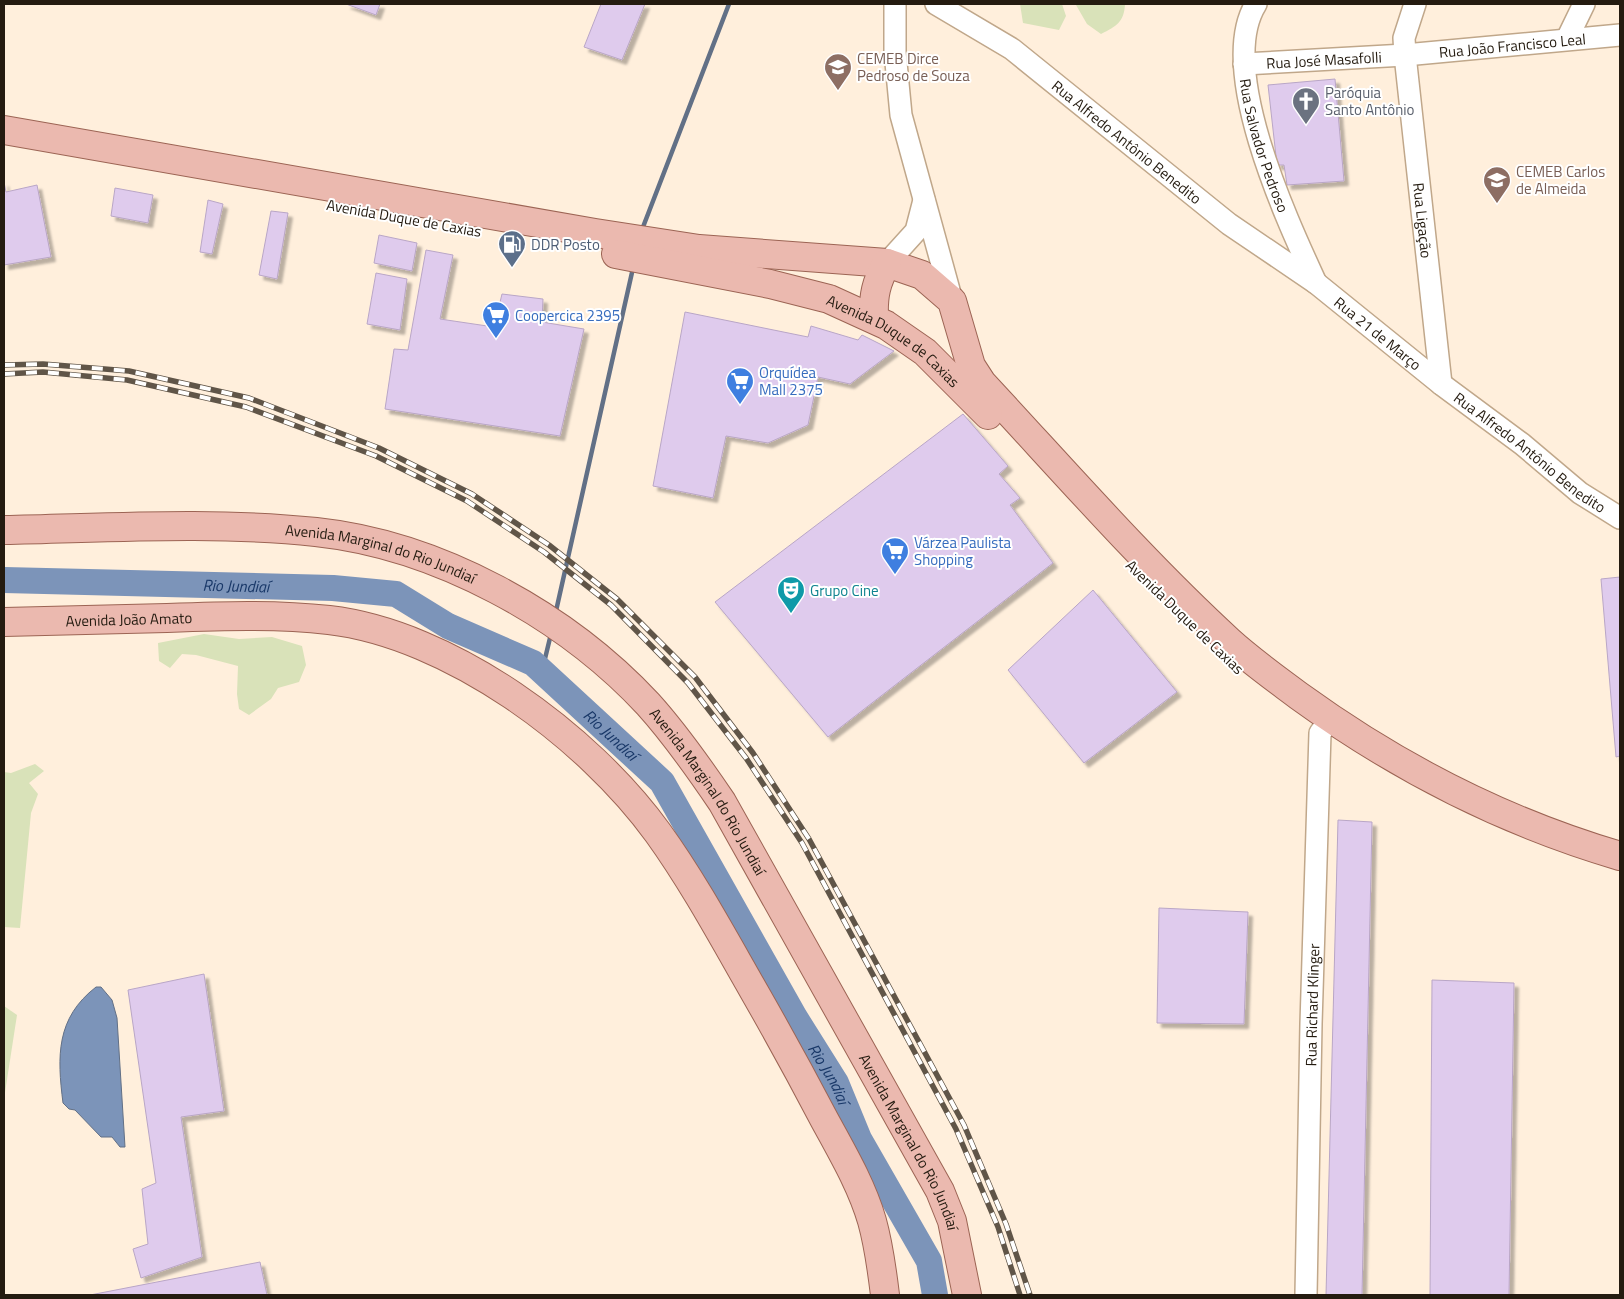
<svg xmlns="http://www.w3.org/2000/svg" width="1624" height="1299" font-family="'Titillium Web',sans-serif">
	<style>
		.green { fill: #d9e2b9 }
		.water { fill: #7c94b9; stroke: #627086 }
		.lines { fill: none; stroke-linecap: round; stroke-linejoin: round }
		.stream { stroke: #627086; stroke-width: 4.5 }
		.river { stroke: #7c94b9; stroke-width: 26 }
		.building { fill: #dfcbed; stroke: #b9a6c6; filter: url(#shadow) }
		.minor-casing { stroke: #c0a78a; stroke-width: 24 }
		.major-casing { stroke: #9c6454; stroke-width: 30 }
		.minor { stroke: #fff; stroke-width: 21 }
		.major { stroke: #ebb9af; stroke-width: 28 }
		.rail-casing { stroke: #605548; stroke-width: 5.5 }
		.rail { stroke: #fff; stroke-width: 4; stroke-dasharray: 11; stroke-linecap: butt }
		.labels { text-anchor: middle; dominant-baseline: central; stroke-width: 4; stroke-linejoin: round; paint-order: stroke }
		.street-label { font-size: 15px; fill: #241b10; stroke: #fff }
		.education-label { font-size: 15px; fill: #785e54; stroke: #fff; text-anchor: start }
		.worship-label { font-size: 15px; fill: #5b616d; stroke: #fff; text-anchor: start }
		.service-label { font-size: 15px; fill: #4e5e75; stroke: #fff; text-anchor: start }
		.shop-label { font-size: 15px; fill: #366cbe; stroke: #fff; text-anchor: start }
		.culture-label { font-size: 15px; fill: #0d838f; stroke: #fff; text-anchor: start }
		.water-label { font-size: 16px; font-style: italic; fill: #193868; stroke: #fff }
	</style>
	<defs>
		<filter id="shadow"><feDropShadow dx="4.5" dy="4.5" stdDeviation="1" flood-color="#0004"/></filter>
	</defs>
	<rect width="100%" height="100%" fill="#ffefdc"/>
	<g class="green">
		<polygon points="1020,4 1062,4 1066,16 1059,30 1023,23"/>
		<path d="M 1068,4 L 1125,4 C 1124,22 1117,26 1101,34 L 1087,24 L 1076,5 Z"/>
		<polygon points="204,634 239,639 272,637 302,646 306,665 299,682 278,688 271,699 249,715 239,709 237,694 238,666 196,655 182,654 170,668 159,661 158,643"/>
		<polygon points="35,764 44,771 29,783 38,794 31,813 20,928 4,927 4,772 11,773"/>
		<polygon points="4,1006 17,1015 4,1099"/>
	</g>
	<path class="water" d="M 96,987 L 101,987 L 112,1000 L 117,1018 L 125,1147 L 120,1147 L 112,1137 L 101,1137 L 75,1110 L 69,1109 L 63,1103 C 57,1056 56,1018 96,987 Z"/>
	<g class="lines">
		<g class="stream">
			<polyline points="643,227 729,4"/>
			<polyline points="556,611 633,268"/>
			<polyline points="542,671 550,638"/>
		</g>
		<path class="river" id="s1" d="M 4,580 L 333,588 L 396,594 L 448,626 L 533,663 L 662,782 L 794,1016 L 836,1083 L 859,1139 L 929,1261 L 935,1295"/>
	</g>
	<g class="building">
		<polygon points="346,4 380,4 376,15"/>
		<polygon points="601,4 645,4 622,60 584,47"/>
		<polygon points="1335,79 1344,181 1287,185 1284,165 1277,165 1268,85"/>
		<polygon points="4,182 6,192 37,185 51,257 4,265"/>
		<polygon points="115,188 153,195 148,223 111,216"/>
		<polygon points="208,200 223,204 212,254 200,252"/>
		<polygon points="271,211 288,213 277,279 259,275"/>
		<polygon points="379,235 417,243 412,271 374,263"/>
		<polygon points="426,250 453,255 440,319 494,327 502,294 543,299 542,322 584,329 560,436 385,409 394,349 408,350"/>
		<polygon points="376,273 407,279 400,330 367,324"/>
		<polygon points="685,312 808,337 811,326 858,340 862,335 894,351 850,384 818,377 808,425 768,443 726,436 713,498 653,486"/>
		<polygon points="963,414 1008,466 999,474 1020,498 1010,505 1053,563 828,737 715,602"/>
		<polygon points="1620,577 1620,756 1616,757 1601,579"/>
		<polygon points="1093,590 1177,692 1084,763 1008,670"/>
		<polygon points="1338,820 1372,822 1362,1295 1326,1295"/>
		<polygon points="1159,908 1248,912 1244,1024 1157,1023"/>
		<polygon points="204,974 224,1111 181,1117 202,1257 141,1278 133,1249 148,1244 142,1189 156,1183 128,990"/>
		<polygon points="1432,980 1514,983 1509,1295 1430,1295"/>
		<polygon points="260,1262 267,1295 90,1295"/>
	</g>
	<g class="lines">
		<g class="minor-casing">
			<g id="minor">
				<polyline points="895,4 895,52 901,115 952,301"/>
				<path id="s2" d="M 936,4 L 1012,49 L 1229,224 L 1316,283 L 1441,384 L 1522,444 L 1580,493 L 1620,518"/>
				<path id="s3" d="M 1256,4 C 1216,68 1287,220 1316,283"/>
				<path id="s4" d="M 1415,4 L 1404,38 L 1405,55 L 1441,384"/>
				<polyline points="1567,39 1584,4"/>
				<path id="s5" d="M 1244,64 L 1405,55 L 1620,35"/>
				<polyline points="887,263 916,231 924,200"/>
				<path id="s6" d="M 1306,1295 L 1311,1024 L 1320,733 L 1331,718"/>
			</g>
		</g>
		<g class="major-casing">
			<g id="major">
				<path d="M 4,130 L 595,233 L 699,249 L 887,263 L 922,275 L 952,301 L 971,366 L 982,383 C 1063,470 1142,561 1229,641 C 1251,661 1275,678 1299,696 C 1397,767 1504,822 1620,856"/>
				<path id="s7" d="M 616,254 L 770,284 L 829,299 L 886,325 L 925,352 L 988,415"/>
				<path d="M 874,318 C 873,296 876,282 887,263"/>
				<path id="s8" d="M 4,530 C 108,528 212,521 316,532 C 438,545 565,615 648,704 C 676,735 699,768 722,802 L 940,1191 L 952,1221 L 967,1295"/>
				<path id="s9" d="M 4,622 C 58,621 112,619 167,618 C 221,616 275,614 329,620 C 450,634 588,736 658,833 C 694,883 724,939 755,993 C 779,1035 802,1077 824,1119 C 842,1152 862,1186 872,1221 C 879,1246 882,1270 885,1295"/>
			</g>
		</g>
		<use href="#minor" class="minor"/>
		<use href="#major" class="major"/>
		<g class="rail-casing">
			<g id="rail">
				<polyline points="4,365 43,364 129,371 249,398 379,448 472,494 549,545 617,599 695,677 753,753 809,839 964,1125 1006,1224 1030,1295"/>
				<polyline points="4,374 43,372 127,380 246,407 376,456 467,501 544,552 611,605 688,683 746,758 802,843 956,1129 998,1227 1020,1295"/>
			</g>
		</g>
		<use href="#rail" class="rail"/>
	</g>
	<defs>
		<g id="school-pin" transform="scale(1.4375)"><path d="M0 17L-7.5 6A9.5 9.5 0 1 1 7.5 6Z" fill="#8d6e63" stroke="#fff"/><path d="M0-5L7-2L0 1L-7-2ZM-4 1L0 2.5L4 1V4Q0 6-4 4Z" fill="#fff"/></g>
		<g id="church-pin" transform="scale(1.4375)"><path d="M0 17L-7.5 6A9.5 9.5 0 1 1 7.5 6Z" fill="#6b7280" stroke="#fff"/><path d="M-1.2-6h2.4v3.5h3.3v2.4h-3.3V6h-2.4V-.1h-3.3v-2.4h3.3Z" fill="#fff"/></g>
		<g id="fuel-pin" transform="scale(1.4375)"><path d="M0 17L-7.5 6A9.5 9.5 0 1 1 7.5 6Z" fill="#5c6f8a" stroke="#fff"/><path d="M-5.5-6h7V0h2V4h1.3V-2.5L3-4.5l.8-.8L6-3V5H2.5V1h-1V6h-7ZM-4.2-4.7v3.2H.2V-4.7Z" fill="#fff"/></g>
		<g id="supermarket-pin" transform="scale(1.4375)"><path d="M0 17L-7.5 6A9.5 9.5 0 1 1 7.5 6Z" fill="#3f7fe0" stroke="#fff"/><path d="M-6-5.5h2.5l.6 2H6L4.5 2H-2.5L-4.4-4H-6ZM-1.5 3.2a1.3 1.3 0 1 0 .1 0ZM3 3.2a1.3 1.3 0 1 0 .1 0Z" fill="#fff"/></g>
		<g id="theatre-pin" transform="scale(1.4375)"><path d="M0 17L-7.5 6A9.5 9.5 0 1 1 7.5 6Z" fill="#0f9aa8" stroke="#fff"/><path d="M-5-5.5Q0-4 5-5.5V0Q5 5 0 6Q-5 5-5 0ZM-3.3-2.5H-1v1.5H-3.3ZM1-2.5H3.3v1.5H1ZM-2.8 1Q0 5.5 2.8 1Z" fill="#fff"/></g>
	</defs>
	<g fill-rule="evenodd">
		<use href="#school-pin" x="838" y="67"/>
		<use href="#church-pin" x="1306" y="101"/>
		<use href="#school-pin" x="1497" y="180"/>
		<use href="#fuel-pin" x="512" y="244"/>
		<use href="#supermarket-pin" x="496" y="315"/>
		<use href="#supermarket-pin" x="740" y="381"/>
		<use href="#supermarket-pin" x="895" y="551"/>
		<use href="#theatre-pin" x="791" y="590"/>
	</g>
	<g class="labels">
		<g class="street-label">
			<text stroke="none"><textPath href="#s5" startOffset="269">Rua João Francisco Leal</textPath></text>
			<text stroke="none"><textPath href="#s5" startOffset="80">Rua José Masafolli</textPath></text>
			<text stroke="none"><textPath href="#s2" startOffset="236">Rua Alfredo Antônio Benedito</textPath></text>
			<text stroke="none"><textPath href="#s3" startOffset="146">Rua Salvador Pedroso</textPath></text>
			<text transform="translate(404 218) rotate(10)">Avenida Duque de Caxias</text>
			<text stroke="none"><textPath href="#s4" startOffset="219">Rua Ligação</textPath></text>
			<text stroke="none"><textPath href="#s2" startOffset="552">Rua 21 de Março</textPath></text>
			<text stroke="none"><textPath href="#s7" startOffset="295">Avenida Duque de Caxias</textPath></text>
			<text stroke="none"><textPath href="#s2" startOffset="745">Rua Alfredo Antônio Benedito</textPath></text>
			<text stroke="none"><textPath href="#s8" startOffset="380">Avenida Marginal do Rio Jundiaí</textPath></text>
			<text transform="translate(1185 617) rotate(44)">Avenida Duque de Caxias</text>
			<text stroke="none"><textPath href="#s9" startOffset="125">Avenida João Amato</textPath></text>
			<text stroke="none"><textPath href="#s8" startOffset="800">Avenida Marginal do Rio Jundiaí</textPath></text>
			<text stroke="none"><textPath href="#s6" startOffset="290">Rua Richard Klinger</textPath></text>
			<text stroke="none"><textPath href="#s8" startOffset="1205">Avenida Marginal do Rio Jundiaí</textPath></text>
		</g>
		<g class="education-label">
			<text x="857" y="58">CEMEB Dirce<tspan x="857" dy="17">Pedroso de Souza</tspan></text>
			<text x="1516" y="171">CEMEB Carlos<tspan x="1516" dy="17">de Almeida</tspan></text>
		</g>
		<g class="worship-label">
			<text x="1325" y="92">Paróquia<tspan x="1325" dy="17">Santo Antônio</tspan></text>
		</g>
		<g class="service-label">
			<text x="531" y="244">DDR Posto</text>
		</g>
		<g class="shop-label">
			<text x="515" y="315">Coopercica 2395</text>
			<text x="759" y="372">Orquídea<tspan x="759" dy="17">Mall 2375</tspan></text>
			<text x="914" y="542">Várzea Paulista<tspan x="914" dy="17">Shopping</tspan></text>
		</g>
		<g class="culture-label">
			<text x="810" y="590">Grupo Cine</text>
		</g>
		<g class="water-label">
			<text stroke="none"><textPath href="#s1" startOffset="232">Rio Jundiaí</textPath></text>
			<text stroke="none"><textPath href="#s1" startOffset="652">Rio Jundiaí</textPath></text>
			<text stroke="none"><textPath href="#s1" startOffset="1058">Rio Jundiaí</textPath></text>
		</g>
	</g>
	<rect width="1624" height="1299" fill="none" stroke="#241b10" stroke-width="10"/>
</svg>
